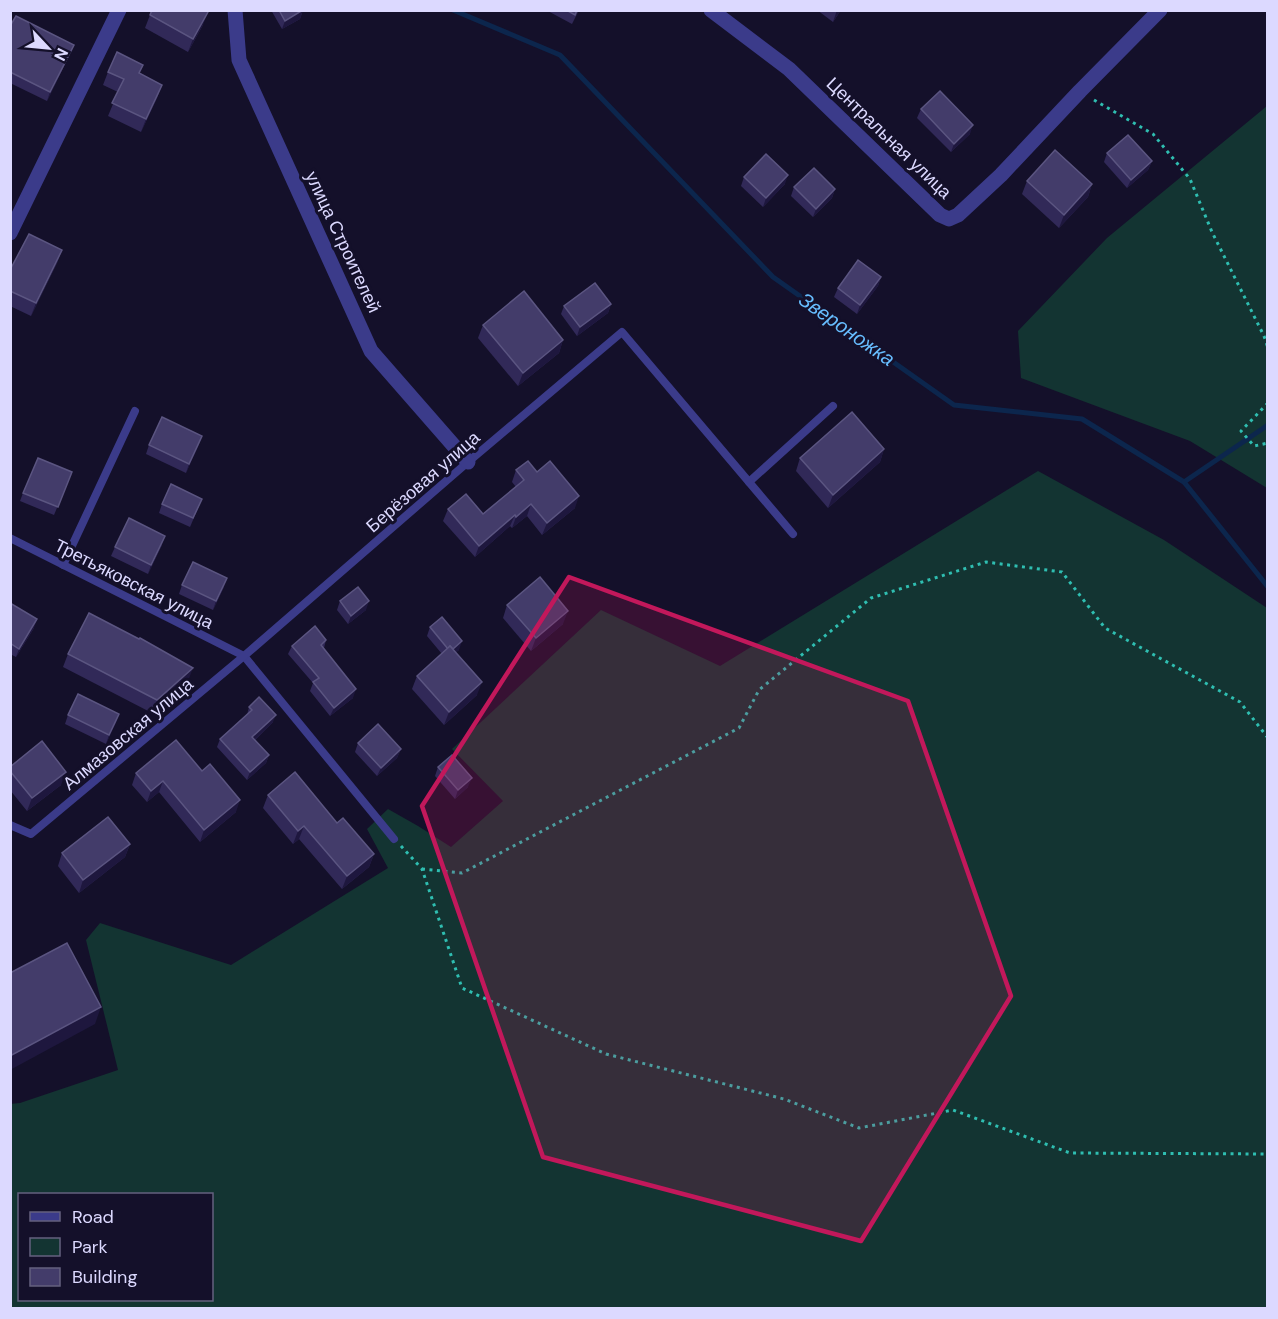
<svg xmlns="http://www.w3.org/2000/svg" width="1278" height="1319" font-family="'DM Sans',sans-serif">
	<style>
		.green { fill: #133432; fill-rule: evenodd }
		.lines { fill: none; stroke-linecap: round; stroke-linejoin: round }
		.stream { stroke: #0c264d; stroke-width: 5 }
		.path { stroke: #2fbeb1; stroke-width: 3; stroke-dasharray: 3 4.5; stroke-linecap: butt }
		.service { stroke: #3b3b8a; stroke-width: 8 }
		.minor { stroke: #3b3b8a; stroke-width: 15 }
		.wall { fill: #312958 }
		.shaded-wall { fill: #1e173e }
		.building { fill: #433c6a; stroke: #5b5581; stroke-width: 1.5 }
		.marked { fill: #c2185b; fill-opacity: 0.2; stroke: #c2185b; stroke-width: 4.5; stroke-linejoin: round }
		.labels { text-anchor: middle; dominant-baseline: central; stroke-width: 6; stroke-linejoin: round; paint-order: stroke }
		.street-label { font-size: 18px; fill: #dcd9ff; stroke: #14102a }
		.water-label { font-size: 20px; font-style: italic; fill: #67bdff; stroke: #14102a }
	</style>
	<rect width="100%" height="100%" fill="#14102a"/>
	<g class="green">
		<polygon points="1267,106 1267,488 1190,441 1021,378 1018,331 1107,238"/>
		<path d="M 1038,471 L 1164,540 L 1267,608 L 1267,1308 L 11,1308 L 10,1104 L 20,1103 L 118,1070 L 86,940 L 100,923 L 231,965 L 388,868 L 367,829 L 388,809 L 418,826 L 451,847 L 503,801 L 452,749 L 601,610 L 720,666 ZM 20,1194 L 212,1194 L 212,1300 L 20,1300 Z"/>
	</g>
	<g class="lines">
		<g class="stream">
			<polyline points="453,10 560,55 773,277 954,405 1082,419 1184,482 1268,587"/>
			<polyline points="1184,482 1268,425"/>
		</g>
		<g class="path">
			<polyline points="1094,100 1153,134 1190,179 1212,232 1264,336 1268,348"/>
			<polyline points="1268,403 1241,431 1254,446 1268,443"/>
			<polyline points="401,846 422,869 462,988 606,1054 784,1099 859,1128 953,1110 1070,1153 1268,1154"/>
			<polyline points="422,869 462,873 739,728 759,690 871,598 986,562 1062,572 1105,628 1240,702 1268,738"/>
		</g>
		<g class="service">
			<polyline points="749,482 833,406"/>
			<polyline points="10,538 244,656 394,839"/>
			<polyline points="63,565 135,411"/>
			<polyline points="10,825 31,834 244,656 468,462 622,332 793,534"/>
		</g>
		<g class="minor">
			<polyline points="235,10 239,60 371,351 468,462"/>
			<polyline points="711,10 789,69 940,215 949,219 958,215 1001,175 1080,91 1160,10"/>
			<polyline points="10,233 119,10"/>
		</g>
	</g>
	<g class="wall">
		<polygon points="271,10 303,10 300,19 282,29"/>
		<polygon points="546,10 579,10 572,24"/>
		<polygon points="817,10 841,10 833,22"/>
		<polygon points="150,15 203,25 188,52 145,28"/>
		<polygon points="10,26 70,54 47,101 10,83"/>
		<polygon points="108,72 140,73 162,85 157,98 141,132 108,116 118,92 103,85"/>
		<polygon points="921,109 970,134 951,152 917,118"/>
		<polygon points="1107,153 1152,161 1148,170 1127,188 1104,162"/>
		<polygon points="744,177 785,184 763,207 741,186"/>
		<polygon points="1027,181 1092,184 1088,197 1059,228 1022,194"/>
		<polygon points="794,187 835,189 832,198 813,217 791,196"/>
		<polygon points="62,250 57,263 31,316 10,306 10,270"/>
		<polygon points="881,277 878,286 857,314 834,297 838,288"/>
		<polygon points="611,304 608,313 577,336 561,314 564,306"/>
		<polygon points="483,325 563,340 559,353 518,386 478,338"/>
		<polygon points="202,436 186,473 146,454 149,445"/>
		<polygon points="884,449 880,462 828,508 796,471 800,458"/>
		<polygon points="516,470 537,472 575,508 542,535 527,516 512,528 510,526 475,557 443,521 448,509 483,514 516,487 512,482"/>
		<polygon points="72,472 54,515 20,501 23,493"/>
		<polygon points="202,499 190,527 159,513 162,504"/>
		<polygon points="162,545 148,574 111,556 115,547"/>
		<polygon points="182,585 224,587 213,610 179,594"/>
		<polygon points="340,601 366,610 348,624 337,610"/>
		<polygon points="10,603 34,628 16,657 10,654"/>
		<polygon points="507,605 563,624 531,651 503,618"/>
		<polygon points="430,627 459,650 456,652 477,695 444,725 412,689 417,676 442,654 427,636"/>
		<polygon points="326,640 324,648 353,698 330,716 310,691 313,683 288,654 292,646"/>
		<polygon points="68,654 188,681 152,713 63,667"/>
		<polygon points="249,707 273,722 255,740 269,755 266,763 247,780 217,747 220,739 247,715"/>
		<polygon points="119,714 106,744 65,724 68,715"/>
		<polygon points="176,740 236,812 200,842 159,792 147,802 132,785 136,773"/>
		<polygon points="358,743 401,749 397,758 377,776 355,752"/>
		<polygon points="10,767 61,785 27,811 10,790"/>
		<polygon points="438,767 468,787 455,799 435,776"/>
		<polygon points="268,795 337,823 374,854 369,867 342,889 299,839 293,844 263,808"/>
		<polygon points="130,844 125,857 79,893 58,866 62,853"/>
	</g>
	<g class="shaded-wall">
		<polygon points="303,10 300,19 282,29 285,21"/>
		<polygon points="837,10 841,10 833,22"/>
		<polygon points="208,12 203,25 188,52 193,39"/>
		<polygon points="74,45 70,54 47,101 50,92"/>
		<polygon points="162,85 157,98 141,132 146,119"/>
		<polygon points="973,125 970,134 951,152 954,144"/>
		<polygon points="1152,161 1148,170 1127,188 1131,180"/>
		<polygon points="788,175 785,184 763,207 766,198"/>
		<polygon points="1092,184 1088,197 1059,228 1064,215"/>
		<polygon points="835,189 832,198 813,217 816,209"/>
		<polygon points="62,250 57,263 31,316 36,303"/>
		<polygon points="881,277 878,286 857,314 860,305"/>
		<polygon points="611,304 608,313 577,336 580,327"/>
		<polygon points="563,340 559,353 518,386 523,373"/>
		<polygon points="202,436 199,445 186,473 189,464"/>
		<polygon points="884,449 880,462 828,508 833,495"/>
		<polygon points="579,496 575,508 542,535 547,523"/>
		<polygon points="531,504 527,516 512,528 516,517"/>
		<polygon points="515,515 510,526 475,557 479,546"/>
		<polygon points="165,536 162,545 148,574 151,565"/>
		<polygon points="227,578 224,587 213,610 216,601"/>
		<polygon points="369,601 366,610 348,624 351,616"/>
		<polygon points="568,611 563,624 531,651 536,638"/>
		<polygon points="37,619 34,628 16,657 19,649"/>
		<polygon points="462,641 459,650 447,660 450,651"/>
		<polygon points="193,668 188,681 152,713 157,700"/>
		<polygon points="482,682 477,695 444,725 449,712"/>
		<polygon points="356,689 353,698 330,716 334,708"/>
		<polygon points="119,714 116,723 106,744 109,735"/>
		<polygon points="276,715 273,722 249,745 252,737"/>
		<polygon points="401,749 397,758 377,776 381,768"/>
		<polygon points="269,755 266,763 247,780 250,772"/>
		<polygon points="66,772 61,785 27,811 32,798"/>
		<polygon points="472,778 468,787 455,799 458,790"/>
		<polygon points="163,781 159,792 147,802 151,791"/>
		<polygon points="240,800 236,812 200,842 204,830"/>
		<polygon points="304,826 299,839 293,844 298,831"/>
		<polygon points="130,844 125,857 79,893 83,880"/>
		<polygon points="374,854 369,867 342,889 347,876"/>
		<polygon points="101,1007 95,1024 10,1070 10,1056"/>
	</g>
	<g class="building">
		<polygon points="152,10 205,10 208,12 193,39 150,15"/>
		<polygon points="279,10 303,10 285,21"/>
		<polygon points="566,10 577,10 575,15"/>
		<polygon points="16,16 74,45 50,92 10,72 10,26"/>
		<polygon points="117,52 143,65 139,73 162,85 146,119 112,103 124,79 108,72"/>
		<polygon points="940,91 973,125 954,144 921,109"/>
		<polygon points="1128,135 1152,161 1131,180 1107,153"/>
		<polygon points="1055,150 1092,184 1064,215 1027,181"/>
		<polygon points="766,154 788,175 766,198 744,177"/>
		<polygon points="814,168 835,189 816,209 794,187"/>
		<polygon points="29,234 62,250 36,303 10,291 10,270"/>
		<polygon points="858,260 881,277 860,305 838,288"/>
		<polygon points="595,283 611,304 580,327 564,306"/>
		<polygon points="524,291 563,340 523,373 483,325"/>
		<polygon points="852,412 884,449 833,495 800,458"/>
		<polygon points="162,417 202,436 189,464 149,445"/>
		<polygon points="38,458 72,472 58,507 23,493"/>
		<polygon points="528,461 537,472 550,461 579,496 547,523 531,504 516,517 515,515 479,546 448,509 466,494 483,514 524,480 516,470"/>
		<polygon points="171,484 202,499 193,518 162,504"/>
		<polygon points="129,518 165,536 151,565 115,547"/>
		<polygon points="193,562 227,578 216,601 182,585"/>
		<polygon points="540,577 568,611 536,638 507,605"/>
		<polygon points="358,587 369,601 351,616 340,601"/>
		<polygon points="10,603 37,619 19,649 10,643"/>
		<polygon points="89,613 139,639 140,638 193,668 157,700 68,654"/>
		<polygon points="442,617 462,641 453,649 450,646 448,649 430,627"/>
		<polygon points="315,626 326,640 321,645 356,689 334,708 313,682 319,678 292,646"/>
		<polygon points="450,646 482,682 449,712 417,676"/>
		<polygon points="78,694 119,714 109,735 68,715"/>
		<polygon points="259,697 276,715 252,737 269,755 250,772 220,739 252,710 249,707"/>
		<polygon points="378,724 401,749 381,768 358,743"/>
		<polygon points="176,740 202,771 210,764 240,800 204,830 163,781 151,791 136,773"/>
		<polygon points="42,741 66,772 32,798 10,771 10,767"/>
		<polygon points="452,755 472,778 458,790 438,767"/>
		<polygon points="295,772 337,823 343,818 374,854 347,876 304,826 298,831 268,795"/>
		<polygon points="108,817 130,844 83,880 62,853"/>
		<polygon points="67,943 101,1007 10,1056 10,973"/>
	</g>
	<path class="marked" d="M 569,577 L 908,701 L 1011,996 L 861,1241 L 543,1157 L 422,806 Z"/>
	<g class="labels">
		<g class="street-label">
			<text transform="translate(889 138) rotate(44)">Центральная улица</text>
			<text transform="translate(343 242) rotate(65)">улица Строителей</text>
			<text transform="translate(423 482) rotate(-41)">Берёзовая улица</text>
			<text transform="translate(134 584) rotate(27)">Третьяковская улица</text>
			<text transform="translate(128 734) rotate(-40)">Алмазовская улица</text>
		</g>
		<g class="water-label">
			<text transform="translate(847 329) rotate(35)">Звероножка</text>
		</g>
	</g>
	<rect width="1278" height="1319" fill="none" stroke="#dcd9ff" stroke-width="24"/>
	<rect x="18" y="1193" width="195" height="108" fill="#14102a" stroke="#64607f" stroke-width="1.5"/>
	<rect x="30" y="1212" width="30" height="9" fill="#3b3b8a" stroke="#64607f" stroke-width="1.5"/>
	<text x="72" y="1223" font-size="18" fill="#dcd9ff">Road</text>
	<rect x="30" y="1238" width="30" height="18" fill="#133432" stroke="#64607f" stroke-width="1.5"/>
	<text x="72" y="1253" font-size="18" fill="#dcd9ff">Park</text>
	<rect x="30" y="1268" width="30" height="18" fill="#433c6a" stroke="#64607f" stroke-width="1.5"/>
	<text x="72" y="1283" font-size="18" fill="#dcd9ff">Building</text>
	<g transform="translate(48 48) rotate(116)" stroke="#14102a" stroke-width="4.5" paint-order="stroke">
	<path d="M0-4.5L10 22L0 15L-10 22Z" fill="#dcd9ff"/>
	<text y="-9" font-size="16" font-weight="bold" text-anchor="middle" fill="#dcd9ff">N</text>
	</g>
</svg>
